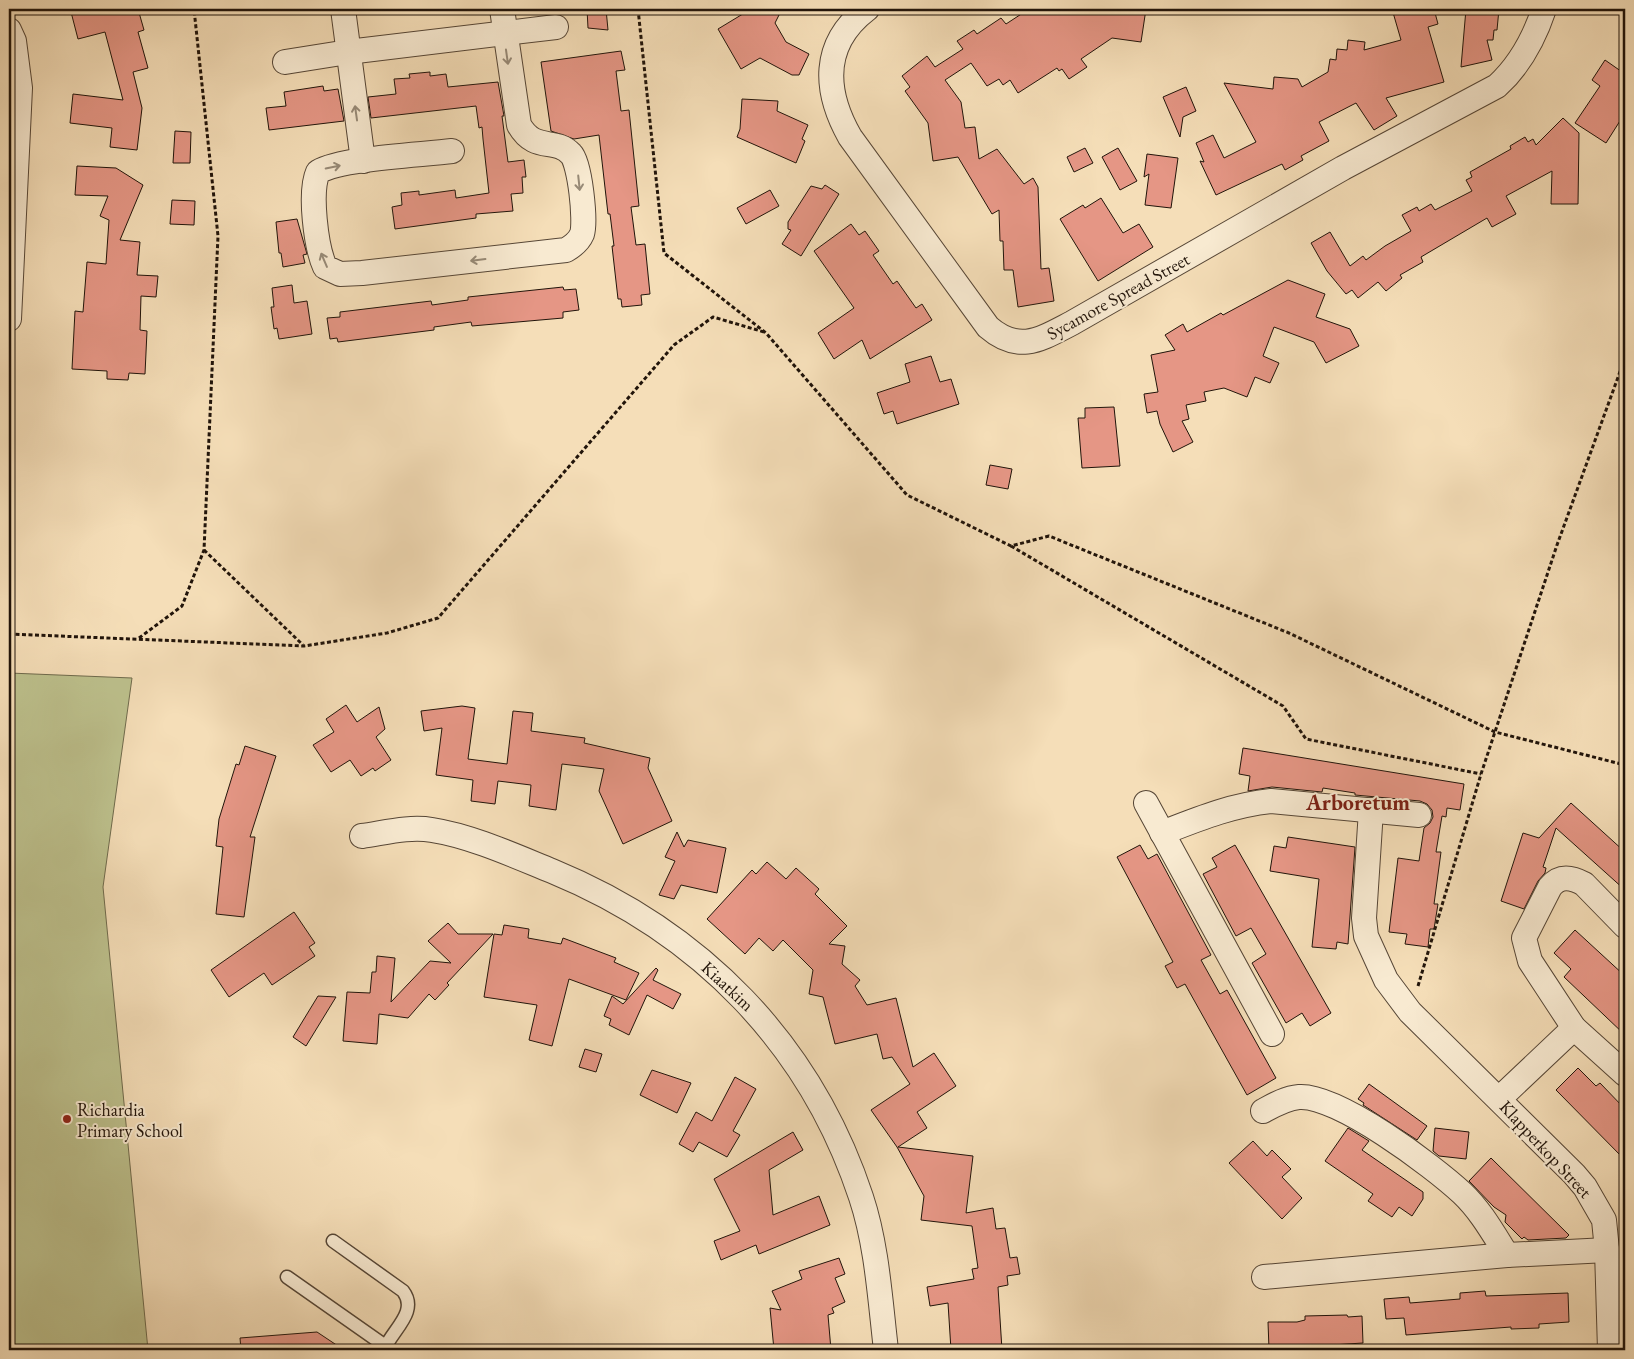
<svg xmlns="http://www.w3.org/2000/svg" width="1634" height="1359" font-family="'EB Garamond',serif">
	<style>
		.green { fill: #bdc18d; stroke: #6f6a4c }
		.building { fill: #e59685; stroke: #21140a }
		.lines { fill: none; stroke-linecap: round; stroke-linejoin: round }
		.service-casing { stroke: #564636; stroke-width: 15 }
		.minor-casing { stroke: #564636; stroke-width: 26 }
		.path { stroke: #21140a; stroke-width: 3; stroke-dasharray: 4 2.5; stroke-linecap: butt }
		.service { stroke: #f8ead1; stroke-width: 12 }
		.minor { stroke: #f8ead1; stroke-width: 24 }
		.oneway { stroke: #978a77 }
		.poi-dot { fill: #8f2418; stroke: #f8ead1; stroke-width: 2 }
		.labels { text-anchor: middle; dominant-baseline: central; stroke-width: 4; stroke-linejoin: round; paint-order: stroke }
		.street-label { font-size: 18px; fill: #21140a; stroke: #f8ead1 }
		.poi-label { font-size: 18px; fill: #21140a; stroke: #f8ead1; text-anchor: start }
		.district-label { font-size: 22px; font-weight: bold; fill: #7a1f14; stroke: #f8ead1 }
	</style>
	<rect width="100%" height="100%" fill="#f5deb8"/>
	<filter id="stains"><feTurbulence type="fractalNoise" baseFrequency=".004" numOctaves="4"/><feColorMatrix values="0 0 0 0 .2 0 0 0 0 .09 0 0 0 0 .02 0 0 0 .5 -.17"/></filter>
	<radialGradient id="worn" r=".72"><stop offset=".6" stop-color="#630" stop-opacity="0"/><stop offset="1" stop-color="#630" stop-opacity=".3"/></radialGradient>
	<polygon class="green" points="9,673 132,678 103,887 148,1350 9,1350"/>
	<g class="building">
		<polygon points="85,9 138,9 144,30 138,32 148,68 133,72 142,108 137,150 110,147 112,128 70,123 73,94 123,100 105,32 78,39 71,12"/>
		<polygon points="587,9 606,9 608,30 588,28"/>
		<polygon points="751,9 782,9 775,23 786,42 809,54 799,75 792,75 760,58 741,69 718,29"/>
		<polygon points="1029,9 1146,9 1141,42 1112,38 1081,59 1087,67 1069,79 1062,69 1059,71 1057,68 1018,93 1010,80 1003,85 999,79 987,86 971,63 945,80 961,102 965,128 975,127 979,159 997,149 1024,184 1033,178 1038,187 1041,269 1049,268 1054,301 1018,307 1013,270 1004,270 1003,241 1000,241 999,210 992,214 958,157 933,161 928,123 905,91 910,87 902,76 927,56 935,67 963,49 957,41 974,30 977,34 1001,18 1006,24"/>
		<polygon points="1392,9 1434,9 1438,24 1428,27 1444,82 1386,98 1397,116 1374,130 1356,103 1319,122 1329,141 1301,156 1303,160 1285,170 1282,164 1216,195 1200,161 1204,162 1196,143 1213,135 1224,158 1256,142 1224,83 1273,89 1274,77 1298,79 1302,87 1328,72 1330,59 1336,60 1337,49 1347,50 1348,40 1365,42 1364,50 1401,40"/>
		<polygon points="1466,9 1499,9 1497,30 1494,30 1493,40 1487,40 1492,60 1461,67"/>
		<polygon points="621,51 625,70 616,71 621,111 629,110 639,206 631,207 636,245 645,244 650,294 641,295 642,305 622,307 621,299 618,299 612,246 614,246 610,214 608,214 599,135 574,139 551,131 541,62"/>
		<polygon points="1605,60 1625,74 1625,113 1606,143 1575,123 1600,86 1592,80"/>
		<polygon points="430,72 430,76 446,74 448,87 498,82 504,116 502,116 508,162 524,160 526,177 522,177 523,193 511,194 513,211 476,214 476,218 395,229 392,207 402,205 401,193 419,191 419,195 455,190 456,198 489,193 483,139 482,127 479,128 476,106 371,118 368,97 396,94 394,79 410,78 409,74"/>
		<polygon points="323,86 324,91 338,89 344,121 269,130 266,108 286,106 284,92"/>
		<polygon points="1186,87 1196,111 1183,117 1180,137 1163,97"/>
		<polygon points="742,99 778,101 777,111 808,125 802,139 805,141 796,163 737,137 740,129"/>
		<polygon points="1563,118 1579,133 1578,204 1551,204 1552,171 1506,196 1516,214 1492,227 1487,218 1421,257 1423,262 1400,275 1402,278 1386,291 1378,282 1358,298 1352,290 1346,294 1327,271 1311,243 1330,232 1350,266 1363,256 1366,260 1385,246 1411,231 1402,215 1417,207 1419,211 1431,204 1435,210 1472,191 1466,180 1472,177 1470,172 1511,149 1510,146 1525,137 1528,142 1533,139 1536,145"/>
		<polygon points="175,131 191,132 190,163 173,163"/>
		<polygon points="1085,148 1093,163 1074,172 1067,157"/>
		<polygon points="1118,148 1137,181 1120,190 1102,157"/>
		<polygon points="1147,154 1178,158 1171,208 1145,205 1149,174 1144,177"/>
		<polygon points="77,166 116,168 143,185 120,240 140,242 137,275 158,276 156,297 141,296 140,330 147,331 145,374 129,373 128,380 107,379 107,371 72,369 75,311 83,312 87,262 106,264 109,220 100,216 108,196 75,195"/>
		<polygon points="825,185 839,194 801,256 782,244 791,230 788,229 788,222 811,186 822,189"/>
		<polygon points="770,190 779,206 746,224 737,208"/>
		<polygon points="1101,198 1123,233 1139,224 1153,247 1098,281 1060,219 1083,205 1085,208"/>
		<polygon points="172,200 195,201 194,225 170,224"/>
		<polygon points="297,219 307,254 303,255 305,263 283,267 281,253 279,253 276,222"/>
		<polygon points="851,224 859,235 865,231 879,251 873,255 893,284 897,281 916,308 922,304 932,320 870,359 862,340 834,359 818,333 854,308 814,251"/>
		<polygon points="1288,280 1325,294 1316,317 1350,329 1359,346 1326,363 1314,342 1274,327 1263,356 1279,363 1270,383 1255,377 1247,397 1224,388 1204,392 1206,401 1186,405 1189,419 1182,421 1193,442 1173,452 1160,424 1157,411 1147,413 1144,394 1158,392 1151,355 1175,350 1165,335 1183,324 1187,332 1221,313 1223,315"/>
		<polygon points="292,285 294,303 307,301 312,334 279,339 277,328 274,329 271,307 274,307 272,288"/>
		<polygon points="563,287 564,290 576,289 579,310 563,312 563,318 472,326 471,322 434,327 434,330 338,342 337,338 330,339 327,318 340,317 340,312 431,301 432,305 468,300 468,297"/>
		<polygon points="931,356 940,382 951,379 959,404 897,424 893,411 884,414 877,393 910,382 905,364"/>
		<polygon points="1114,407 1120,466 1082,468 1078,418 1085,418 1085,408"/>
		<polygon points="990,465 1012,469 1008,489 986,485"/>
		<polygon points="346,705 357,722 379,707 385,729 376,737 391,760 375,771 373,768 361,776 350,760 331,772 313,745 334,732 326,719"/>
		<polygon points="462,706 475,708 468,759 507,764 513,711 533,713 531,731 585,738 584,743 650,758 648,768 672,821 623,844 599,791 604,769 562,764 556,810 529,806 531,785 498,781 495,804 471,801 473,780 436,775 442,728 424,731 421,711"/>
		<polygon points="245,746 276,756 250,837 255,837 244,917 216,914 223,847 216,846 219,819 236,764 239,765"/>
		<polygon points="1243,748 1464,784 1460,810 1447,808 1446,817 1442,816 1436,852 1441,852 1434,904 1438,904 1434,929 1430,929 1428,947 1405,944 1407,934 1389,932 1398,858 1419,861 1424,828 1430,823 1433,817 1432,810 1427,804 1420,801 1355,795 1355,793 1323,788 1322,792 1272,787 1248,791 1250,776 1239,774"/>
		<polygon points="1571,803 1625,852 1625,890 1556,828 1543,867 1546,868 1545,873 1538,881 1524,909 1501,901 1523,833 1539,838"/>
		<polygon points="677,832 684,847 688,840 726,848 717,893 681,885 674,899 659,895 675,861 665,857"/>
		<polygon points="1288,837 1355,847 1348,944 1337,942 1336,949 1312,947 1319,879 1270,871 1274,846 1286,848"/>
		<polygon points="1140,845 1148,859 1157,854 1211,955 1201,960 1220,994 1227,990 1276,1078 1247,1095 1185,984 1177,988 1165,966 1173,962 1117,857"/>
		<polygon points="1235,845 1331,1013 1310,1026 1302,1013 1286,1023 1252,963 1266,954 1251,928 1236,936 1203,874 1217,867 1212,858"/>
		<polygon points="767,862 786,879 796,868 819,889 815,894 847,926 829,944 845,946 842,964 860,980 855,986 867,1005 896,998 913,1067 934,1053 956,1086 917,1112 927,1128 898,1147 973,1156 966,1213 993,1208 996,1229 1005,1228 1010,1258 1017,1257 1020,1274 1007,1276 1008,1285 998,1287 1002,1350 951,1350 948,1303 930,1306 927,1287 974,1279 972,1269 978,1268 972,1226 921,1220 924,1196 897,1147 871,1110 910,1084 892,1057 883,1059 877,1034 835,1044 823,997 809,994 813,970 783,940 773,951 759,938 745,954 707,919 752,870 756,874"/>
		<polygon points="294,912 315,943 309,947 315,956 272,985 264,973 229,997 211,970"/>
		<polygon points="448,923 458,934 493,934 447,983 449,985 435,1000 429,994 408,1018 379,1014 377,1044 343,1041 347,992 370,993 372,972 376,972 377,956 395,958 391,1002 430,961 451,963 428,941"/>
		<polygon points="504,925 529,929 528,938 561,944 563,938 616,958 614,962 639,973 626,1000 569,979 552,1046 529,1040 537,1005 484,997 494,934 502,935"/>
		<polygon points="1575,930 1625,976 1625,1035 1564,977 1571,969 1554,953"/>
		<polygon points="656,968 658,970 653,980 681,994 673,1009 647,995 629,1035 609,1025 611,1019 604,1016 612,996 623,1004"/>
		<polygon points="318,996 336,997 306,1046 293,1037"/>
		<polygon points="585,1049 602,1054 596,1072 579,1067"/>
		<polygon points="1578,1068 1596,1086 1600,1083 1625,1109 1625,1160 1556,1090"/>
		<polygon points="652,1070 691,1083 677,1113 640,1095"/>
		<polygon points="735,1077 756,1089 733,1131 740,1135 727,1157 699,1142 693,1152 679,1144 696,1112 712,1121"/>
		<polygon points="1369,1084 1427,1126 1417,1140 1363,1105 1364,1103 1358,1099"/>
		<polygon points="1348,1128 1369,1141 1362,1150 1423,1192 1423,1199 1412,1216 1399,1207 1392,1217 1368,1201 1373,1194 1325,1161"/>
		<polygon points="1435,1128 1469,1132 1466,1159 1439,1156 1433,1151"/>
		<polygon points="793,1132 803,1150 769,1170 773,1215 819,1196 830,1225 759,1254 756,1245 721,1260 714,1241 740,1231 714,1179"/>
		<polygon points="1253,1141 1267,1156 1272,1150 1291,1169 1282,1177 1302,1198 1282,1219 1229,1163"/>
		<polygon points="1491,1158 1569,1235 1566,1238 1528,1240 1524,1237 1522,1239 1505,1222 1506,1215 1494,1207 1469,1181"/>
		<polygon points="839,1258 845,1274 835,1278 845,1302 832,1308 834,1313 828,1315 831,1350 774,1350 770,1308 781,1310 772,1291 802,1279 799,1271"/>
		<polygon points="1485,1291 1486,1296 1568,1293 1569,1322 1539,1324 1539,1328 1511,1329 1511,1327 1406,1335 1404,1318 1386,1319 1384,1299 1409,1297 1410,1303 1460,1299 1460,1293"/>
		<polygon points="1347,1315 1348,1317 1362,1316 1363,1343 1269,1349 1268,1322 1297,1322 1305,1320 1305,1316"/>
		<polygon points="317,1332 344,1350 241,1350 240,1338"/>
	</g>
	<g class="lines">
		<g class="service-casing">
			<g id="service">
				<path d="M 333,1241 L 403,1291 C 419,1312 392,1330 384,1350"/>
				<polyline points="287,1277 391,1350"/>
			</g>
		</g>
		<g class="minor-casing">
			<g id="minor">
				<polyline points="343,9 363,161"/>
				<path d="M 867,9 C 821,44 824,91 850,137 L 988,327 C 1019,354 1041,339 1072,323 L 1343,168 L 1497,86 C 1520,65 1534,39 1544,9"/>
				<polyline points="9,30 14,41 20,88 9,319"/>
				<polyline points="285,62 348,52 556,27"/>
				<path d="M 452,151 C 421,155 342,158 318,172 C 309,192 316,247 325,267 L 340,274 L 362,273 L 566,250 C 573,246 579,241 582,234 C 586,221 580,163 571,154 C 555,137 535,153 519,125 L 502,9"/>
				<polyline points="1146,803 1272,1034"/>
				<polyline points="1371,810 1364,918 1366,936 1386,980 1410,1012 1574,1174 1585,1187 1604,1220 1607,1250 1610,1350"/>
				<path d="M 1162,833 C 1198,819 1232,805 1271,801 L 1419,815"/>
				<path d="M 362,836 C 384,833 409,826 432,830 C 471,836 515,856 552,871 C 700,932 810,1043 861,1197 C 877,1245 880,1299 886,1350"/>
				<path d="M 1625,926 L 1584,884 C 1571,877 1560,875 1550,887 L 1524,938 L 1530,961 L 1574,1028 L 1625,1074"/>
				<polyline points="1499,1099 1574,1028"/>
				<path d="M 1263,1111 C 1274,1105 1286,1098 1299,1097 C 1337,1094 1433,1166 1462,1193 C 1481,1211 1493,1233 1507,1255"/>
				<polyline points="1264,1277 1507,1255 1607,1250"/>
			</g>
		</g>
		<g class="path">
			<polyline points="638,9 664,253 766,333 907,495 1011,546 1049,536 1289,633 1495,732 1625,765"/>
			<polyline points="1011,546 1283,706 1306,739 1481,774"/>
			<polyline points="204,550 303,645"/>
			<polyline points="9,634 304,646 387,633 438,618 674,345 713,317 764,332"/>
			<polyline points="139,638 182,606 204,550 218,236 194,9"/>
			<polyline points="1418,986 1481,774 1557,545 1625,358"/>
		</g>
		<use href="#service" class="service"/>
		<use href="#minor" class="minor"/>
	</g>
	<defs><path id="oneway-shaft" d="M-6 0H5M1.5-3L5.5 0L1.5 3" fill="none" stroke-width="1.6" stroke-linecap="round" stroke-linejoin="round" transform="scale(1.25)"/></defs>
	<g class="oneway">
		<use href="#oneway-shaft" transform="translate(507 57) rotate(82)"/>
		<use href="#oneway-shaft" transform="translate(356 113) rotate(-98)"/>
		<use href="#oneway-shaft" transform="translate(333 167) rotate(-12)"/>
		<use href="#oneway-shaft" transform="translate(579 183) rotate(84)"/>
		<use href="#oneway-shaft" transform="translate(324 260) rotate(-113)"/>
		<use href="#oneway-shaft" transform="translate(478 260) rotate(173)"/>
	</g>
	<circle class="poi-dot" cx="67" cy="1119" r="5"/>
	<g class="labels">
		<g class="street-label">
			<text transform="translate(1118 296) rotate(-29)">Sycamore Spread Street</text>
			<text transform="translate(728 986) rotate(43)">Kiaatkim</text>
			<text transform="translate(1546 1149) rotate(47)">Klapperkop Street</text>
		</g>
		<g class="poi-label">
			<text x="77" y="1109">Richardia<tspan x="77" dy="21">Primary School</tspan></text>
		</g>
		<g class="district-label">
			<text x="1358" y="802">Arboretum</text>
		</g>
	</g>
	<rect width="1634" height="1359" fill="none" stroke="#f5deb8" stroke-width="30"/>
	<rect x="10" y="10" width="1614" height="1339" fill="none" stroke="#21140a" stroke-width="2.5"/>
	<rect x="15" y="15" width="1604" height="1329" fill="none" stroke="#21140a"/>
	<rect width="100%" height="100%" filter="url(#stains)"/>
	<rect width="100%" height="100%" fill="url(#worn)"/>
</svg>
